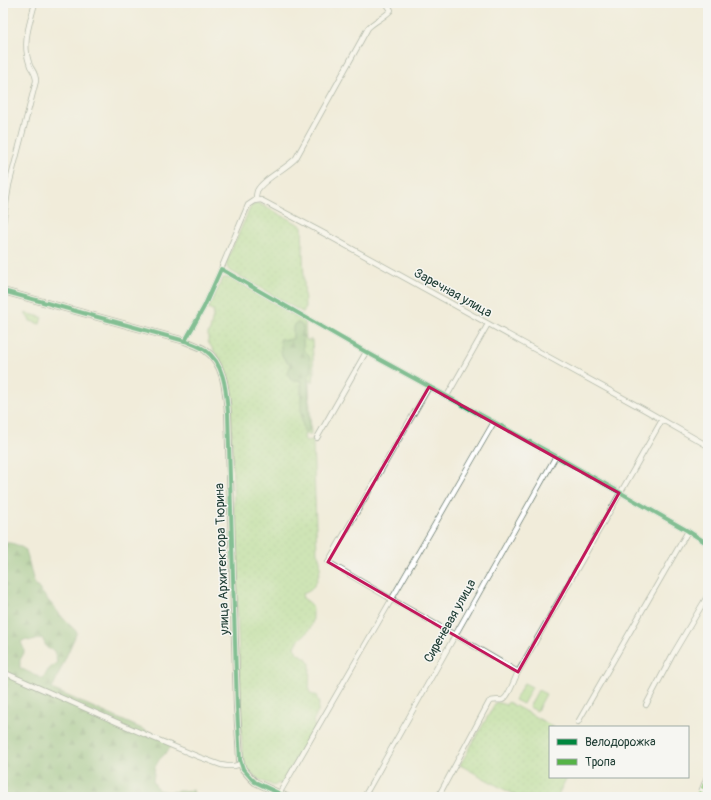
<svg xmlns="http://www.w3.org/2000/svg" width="711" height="800" font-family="Pangolin,sans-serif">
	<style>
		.grass { fill: url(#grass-dots); stroke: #628c5e; fill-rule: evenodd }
		.forest { fill: url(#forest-firs); stroke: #527c54; fill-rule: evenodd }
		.pitch { fill: #a6da89; stroke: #628c5e }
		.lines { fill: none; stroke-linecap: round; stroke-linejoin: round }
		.street-casing { stroke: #687a6e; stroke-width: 6 }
		.secondary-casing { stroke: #687a6e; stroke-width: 8 }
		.street { stroke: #fff; stroke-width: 4.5 }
		.secondary { stroke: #f9e7c3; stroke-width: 6 }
		.quiet { stroke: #55b346; stroke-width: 3; stroke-dasharray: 6 3; stroke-linecap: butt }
		.cycleway-casing { stroke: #f6f6f2; stroke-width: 6 }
		.cycleway { stroke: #00873e; stroke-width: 4 }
		.marked { fill: none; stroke: #c2185b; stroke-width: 3; stroke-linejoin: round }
		.labels { text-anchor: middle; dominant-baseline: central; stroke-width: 3; stroke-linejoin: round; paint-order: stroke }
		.street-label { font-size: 13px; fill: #1f3d34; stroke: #f6f6f2 }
	</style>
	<defs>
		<pattern id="grass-dots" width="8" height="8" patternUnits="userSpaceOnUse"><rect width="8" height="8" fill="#a6da89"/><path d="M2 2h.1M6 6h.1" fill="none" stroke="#8ebc77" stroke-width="1.8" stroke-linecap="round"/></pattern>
		<pattern id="forest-firs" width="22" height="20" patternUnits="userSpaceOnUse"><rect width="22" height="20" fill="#84ba75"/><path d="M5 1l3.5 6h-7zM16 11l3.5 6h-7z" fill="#6b9861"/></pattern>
	</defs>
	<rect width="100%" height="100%" fill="#f6f6f2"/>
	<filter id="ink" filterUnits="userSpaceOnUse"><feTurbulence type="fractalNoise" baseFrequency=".025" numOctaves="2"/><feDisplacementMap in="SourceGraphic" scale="8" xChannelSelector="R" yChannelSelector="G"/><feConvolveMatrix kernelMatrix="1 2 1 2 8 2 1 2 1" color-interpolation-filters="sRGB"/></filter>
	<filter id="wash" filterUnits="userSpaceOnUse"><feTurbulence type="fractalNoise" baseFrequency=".012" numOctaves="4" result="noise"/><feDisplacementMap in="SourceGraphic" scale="16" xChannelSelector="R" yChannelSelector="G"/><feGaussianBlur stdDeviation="0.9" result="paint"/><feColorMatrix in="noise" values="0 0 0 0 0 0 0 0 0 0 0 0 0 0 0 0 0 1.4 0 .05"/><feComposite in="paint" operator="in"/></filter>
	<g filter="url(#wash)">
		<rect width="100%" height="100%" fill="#f1ecda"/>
		<g class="grass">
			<polygon points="256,203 258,203 302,226 305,304 305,309 304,312 302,312 229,270 227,267 226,262 251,206"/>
			<path d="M 223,278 L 229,278 L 233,279 L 305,321 L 306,340 L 312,340 L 314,372 L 313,382 L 309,380 L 311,434 L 304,434 L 305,441 L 313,440 L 317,553 C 324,562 319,579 313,587 C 311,591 306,593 302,594 L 303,598 C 312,604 313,604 313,615 C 313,636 299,633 295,648 L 297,653 L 306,658 L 310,664 L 309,691 L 312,695 L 316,695 L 319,704 L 318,711 L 313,721 L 315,728 L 281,785 L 279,783 L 274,786 C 250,776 245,774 242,748 L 230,390 L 226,375 L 218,357 L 208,342 L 208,333 L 210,330 L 214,311 L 208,308 ZM 303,327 L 303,349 L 309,355 L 312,371 L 309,374 L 308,378 L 309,430 C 306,418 301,405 301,393 C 301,388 302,385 300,380 L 291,380 L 288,373 L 291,365 C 283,359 277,353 285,344 C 288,342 289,340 293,339 L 293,330 Z"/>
			<polygon points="25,313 42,317 40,324 30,321"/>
			<polygon points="496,702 506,705 508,702 554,727 550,727 550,777 567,777 557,797 518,797 460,765"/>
		</g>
		<g class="forest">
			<path d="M 297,323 L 301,324 L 303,327 L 303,349 L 309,355 L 312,371 L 309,374 L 308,378 L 309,431 L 305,432 C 300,423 301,404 301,393 C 301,388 302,385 300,380 L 291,380 C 287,374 288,371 291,365 C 279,355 282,353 280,339 L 289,340 L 293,339 L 293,326 Z"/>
			<path d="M 3,543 C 13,542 18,545 26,550 L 34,583 L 63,618 L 77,632 L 52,689 L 174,743 L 166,753 L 159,760 L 155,767 L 153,781 L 158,790 L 168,792 L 193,790 L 195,797 L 3,797 L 3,585 L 4,579 L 3,577 ZM 42,638 L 47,648 L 54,651 L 57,662 L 48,670 L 43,679 L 20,668 L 20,660 L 24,653 L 24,649 L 21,642 L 24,640 L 32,641 Z"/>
		</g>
		<g class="pitch">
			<polygon points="524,683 532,687 523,704 515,700"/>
			<polygon points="538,690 546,694 537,711 529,707"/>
		</g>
	</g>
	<g filter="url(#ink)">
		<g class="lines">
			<g class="street-casing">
				<g id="street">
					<path d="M 256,200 C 256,197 256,194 257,191 C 263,179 286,169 296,158 L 368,28 C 376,20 384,18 391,10 L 386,3"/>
					<path d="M 3,223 L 9,185 L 36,81 C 36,74 33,71 30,66 C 29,62 27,57 27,54 C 24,37 31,19 35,3"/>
					<polyline points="221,269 248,205 254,201 261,200 327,235 645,410 708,446"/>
					<polyline points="185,341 204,307 221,269 366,352 556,456 688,531 708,544"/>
					<polyline points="429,387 328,562 391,599 455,635 518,672"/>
					<polyline points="447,396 488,324"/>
					<polyline points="317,438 366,352"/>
					<polyline points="3,672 139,732 199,757 221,765 227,766 234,766 241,764"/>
					<polyline points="646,705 673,654 708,595"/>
					<polyline points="578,722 688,531"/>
					<polyline points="279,794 494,422"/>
					<polyline points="364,797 556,456"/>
					<path d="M 438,797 L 489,702 C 494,699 497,701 502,700 C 508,699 515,678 518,672 L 662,420"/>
					<polyline points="699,797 708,774"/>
				</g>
			</g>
			<g class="secondary-casing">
				<path id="secondary" d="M 3,291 L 185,341 C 192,344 199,346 205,350 C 225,364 226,391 228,413 L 237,708 L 240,760 L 243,769 L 251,778 L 255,782 L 272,790 L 287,797"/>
			</g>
			<use href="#street" class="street"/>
			<use href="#secondary" class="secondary"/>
			<polyline class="quiet" points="699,797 708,774"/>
			<g class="cycleway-casing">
				<g id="cycleway">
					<path d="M 3,291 L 185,341 C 192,344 199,346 205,350 C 225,364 226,391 228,413 L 237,708 L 240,760 L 243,769 L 251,778 L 255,782 L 272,790 L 287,797"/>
					<polyline points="185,341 204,307 221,269 366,352 556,456 688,531 708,544"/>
				</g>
			</g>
			<use href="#cycleway" class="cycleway"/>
		</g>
	</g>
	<path d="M0 0H711V800H0ZM 429,387 L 619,493 L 518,672 L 328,562 Z" fill="#f1ecda" fill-opacity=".55" fill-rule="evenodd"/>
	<path class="marked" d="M 429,387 L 619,493 L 518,672 L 328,562 Z"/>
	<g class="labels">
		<g class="street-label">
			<text transform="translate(453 293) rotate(29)">Заречная улица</text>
			<text transform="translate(222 559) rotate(-92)">улица Архитектора Тюрина</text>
			<text transform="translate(450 621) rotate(-61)">Сиреневая улица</text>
		</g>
	</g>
	<rect width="711" height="800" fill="none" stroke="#f6f6f2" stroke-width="16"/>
	<rect x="549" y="726" width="140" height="52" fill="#f6f6f2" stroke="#a0aca6"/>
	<rect x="557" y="739" width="20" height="6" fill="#00873e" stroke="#a0aca6"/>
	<text x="585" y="746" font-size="12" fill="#1f3d34">Велодорожка</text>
	<rect x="557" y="759" width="20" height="6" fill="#55b346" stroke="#a0aca6"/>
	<text x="585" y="766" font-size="12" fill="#1f3d34">Тропа</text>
</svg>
